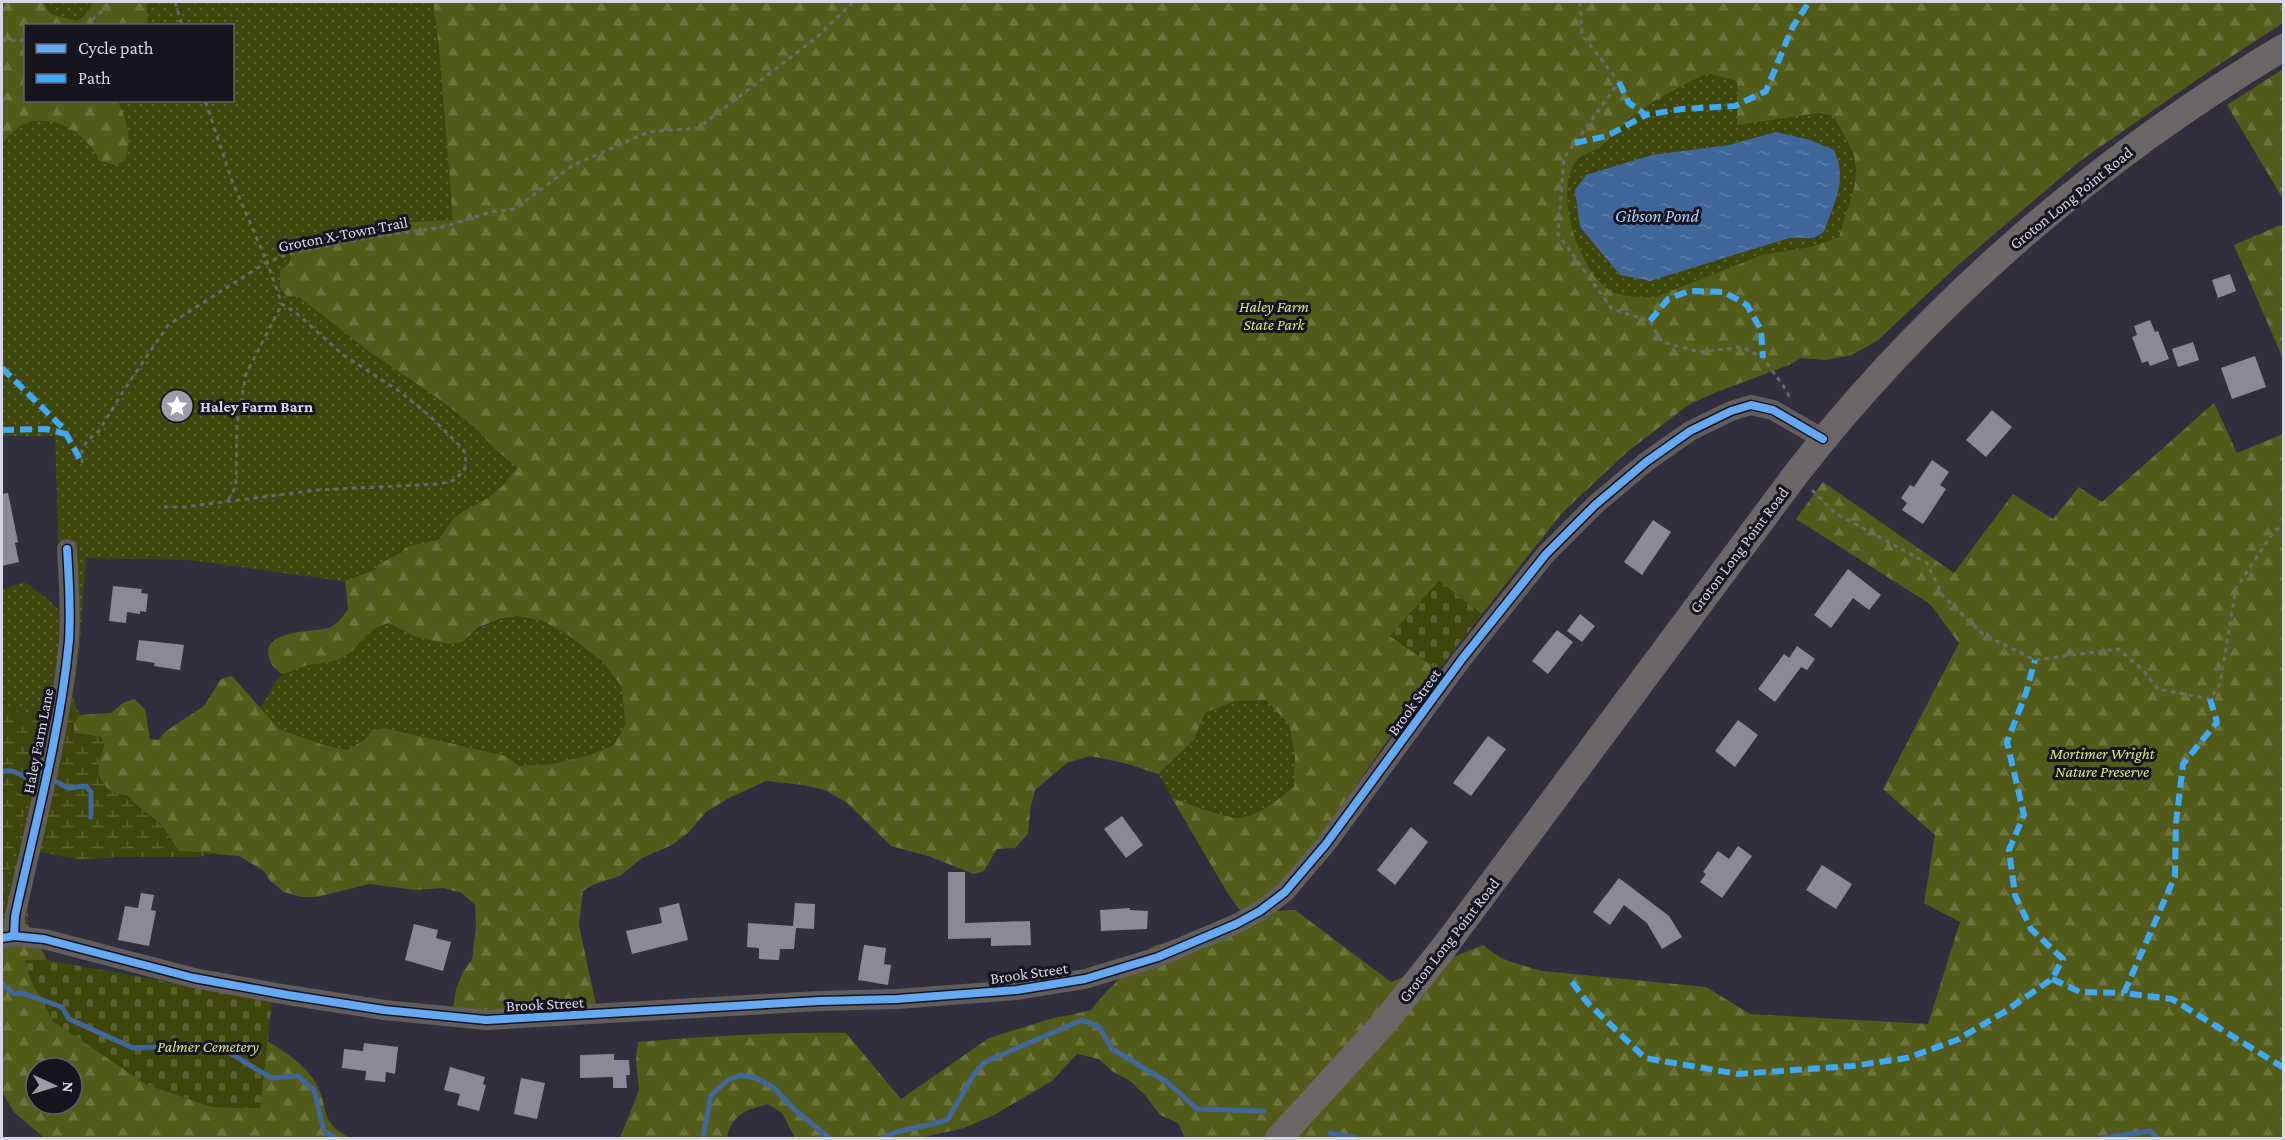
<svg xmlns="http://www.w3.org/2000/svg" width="2285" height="1140" font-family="'Crimson Pro',serif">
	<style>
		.grass { fill: url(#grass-dots); fill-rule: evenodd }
		.forest { fill: url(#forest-firs); fill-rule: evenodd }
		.wetland { fill: url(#wetland-marsh) }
		.cemetery { fill: url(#cemetery-stones) }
		.water { fill: url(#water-ripples) }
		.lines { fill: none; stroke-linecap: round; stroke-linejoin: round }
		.stream { stroke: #406799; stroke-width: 5 }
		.building { fill: #8d8898 }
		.path { stroke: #69676a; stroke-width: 3; stroke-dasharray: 4.5 4.5; stroke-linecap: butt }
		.street { stroke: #615d5c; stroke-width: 20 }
		.secondary { stroke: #6c6767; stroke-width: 27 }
		.quiet { stroke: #3fa9f5; stroke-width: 6; stroke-dasharray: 12 6; stroke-linecap: butt }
		.cycleway-casing { stroke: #15141f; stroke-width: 11 }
		.cycleway { stroke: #66a8f1; stroke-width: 8 }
		.labels { text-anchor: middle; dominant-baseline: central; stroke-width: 6; stroke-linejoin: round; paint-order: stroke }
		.street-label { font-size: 16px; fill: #d6d6e6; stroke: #15141f }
		.park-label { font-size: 16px; font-style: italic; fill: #d4e680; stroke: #15141f }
		.poi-label { font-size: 16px; font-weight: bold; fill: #d6d6e6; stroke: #15141f; text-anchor: start }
		.water-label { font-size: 18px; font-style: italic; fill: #aacefe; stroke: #15141f }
	</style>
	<defs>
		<pattern id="grass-dots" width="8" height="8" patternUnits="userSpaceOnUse" patternTransform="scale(1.5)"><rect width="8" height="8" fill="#3f460c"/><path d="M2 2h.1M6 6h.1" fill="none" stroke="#5a602f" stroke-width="1.8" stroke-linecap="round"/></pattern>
		<pattern id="forest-firs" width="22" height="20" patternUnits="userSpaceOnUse" patternTransform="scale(1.5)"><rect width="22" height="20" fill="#535b1b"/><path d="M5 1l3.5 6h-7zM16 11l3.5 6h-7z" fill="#6b723c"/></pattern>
		<pattern id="wetland-marsh" width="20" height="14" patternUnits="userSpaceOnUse" patternTransform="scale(1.5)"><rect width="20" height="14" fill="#3f460c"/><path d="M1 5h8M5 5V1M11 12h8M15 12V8" fill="none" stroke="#5a602f"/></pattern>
		<pattern id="cemetery-stones" width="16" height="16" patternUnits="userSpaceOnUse" patternTransform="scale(1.5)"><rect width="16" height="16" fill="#3f460c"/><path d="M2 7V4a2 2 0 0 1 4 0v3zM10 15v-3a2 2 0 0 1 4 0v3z" fill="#5a602f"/></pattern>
		<pattern id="water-ripples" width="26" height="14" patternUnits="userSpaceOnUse" patternTransform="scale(1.5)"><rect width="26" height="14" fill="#406799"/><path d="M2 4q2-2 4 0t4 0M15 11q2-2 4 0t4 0" fill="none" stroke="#5b7ca7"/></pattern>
	</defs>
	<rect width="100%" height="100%" fill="#312f3d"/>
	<g class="grass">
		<path d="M 2,2 L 1797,2 L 1957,266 L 1878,340 L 1852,355 L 1826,360 L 1801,358 L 1789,365 L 1714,393 L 1688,405 L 1627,452 L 1562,513 L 1482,614 L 1439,581 L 1390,636 L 1439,670 L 1242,913 L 1227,892 L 1158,774 L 1081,747 L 490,501 L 441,539 L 372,585 L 189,560 L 86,558 L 79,654 L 73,693 L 27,894 L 28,925 L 2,918 L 2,902 L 21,819 L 37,717 L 10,708 L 2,701 L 2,590 L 24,582 L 44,596 L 61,612 L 55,436 L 2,436 ZM 26,26 L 232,26 L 232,100 L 26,100 Z"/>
		<path d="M 518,616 L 543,621 L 568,635 L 603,662 L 622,687 L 625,725 L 614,745 L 590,755 L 553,764 L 519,766 L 506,756 L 385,728 L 372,730 L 364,740 L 347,750 L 324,745 L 279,729 L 260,709 C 265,701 275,680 283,674 C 299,662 324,667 341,658 C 360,649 361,631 390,623 L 416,637 L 462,642 C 481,625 493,620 518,616 Z"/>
	</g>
	<g class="forest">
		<path d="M 2,2 L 43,2 L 50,14 L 77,21 L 84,16 L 92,5 L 90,2 L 146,2 L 148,25 L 26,26 L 26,100 L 117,101 C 128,119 132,140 125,160 L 115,165 L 100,161 C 87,136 62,117 32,121 C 21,123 9,135 2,143 Z"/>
		<path d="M 433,2 L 2283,2 L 2283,23 L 2214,68 L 2080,161 L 1957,266 L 1878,340 L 1852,355 L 1826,360 L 1801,358 L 1789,365 L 1714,393 L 1688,405 L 1627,452 L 1562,513 L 1482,614 L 1439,581 L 1390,636 L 1439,670 L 1406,714 L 1323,833 L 1278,889 L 1244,913 L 1295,910 L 1391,982 L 1483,945 L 1499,957 L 1511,962 L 1542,971 L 1706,987 L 1750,1014 L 1928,1024 L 1960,922 L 1924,903 L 1935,835 L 1883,789 L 1959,643 L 1930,604 L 1796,519 L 1823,482 L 1954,573 L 2013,494 L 2053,519 L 2079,487 L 2102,502 L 2214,403 L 2237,453 L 2283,434 L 2283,1138 L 1185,1138 L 1178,1123 L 1160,1115 L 1145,1095 L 1130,1081 L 1112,1071 L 1099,1059 L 1077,1054 L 1052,1081 L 992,1116 L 964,1128 L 920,1138 L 795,1138 L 782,1113 L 768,1104 C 747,1109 731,1115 727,1138 L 620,1138 L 639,1090 L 636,1060 L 638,1042 C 708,1036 776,1032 846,1033 L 901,1099 L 989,1038 L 1057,1017 L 1071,1015 L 1091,1010 L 1106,992 L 1153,946 L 1195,934 L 1242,913 L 1227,892 L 1172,798 C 1185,803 1232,821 1243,818 C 1262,813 1279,799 1294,787 L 1295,756 L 1289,724 L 1266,700 L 1235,701 L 1205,713 L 1194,740 L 1158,774 L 1128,764 L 1090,756 L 1067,763 L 1035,790 L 1030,811 L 1028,834 L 1015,848 L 997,849 L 984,871 L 974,874 L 928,856 L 891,846 L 846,802 L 825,790 L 803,785 L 766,781 L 729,798 L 706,812 L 689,832 L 672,845 L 642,858 L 620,876 L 595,884 L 583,891 L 579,925 L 596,1005 L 502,1012 L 453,1009 L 456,989 L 463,972 L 472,959 L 476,927 L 475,905 L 462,893 L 443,888 L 415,890 L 369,884 L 317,897 L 301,897 L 284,892 L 270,881 L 264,871 L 239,856 L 179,851 L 160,823 L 137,806 L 128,796 L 116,794 L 106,787 L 98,775 L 99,761 L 104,746 L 101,737 L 74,733 L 74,723 L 80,715 L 111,713 L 123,703 L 134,699 L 145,709 L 150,739 L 158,740 L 166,731 L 204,706 L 221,679 L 232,676 L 279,729 L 324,745 L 347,750 L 364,740 L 372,730 L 385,728 L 506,756 L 519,766 L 553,764 L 590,755 L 614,745 L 625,725 L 622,687 L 603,662 L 568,635 L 543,621 L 518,616 L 500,619 L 479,627 L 462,642 L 449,644 L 416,637 L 389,623 C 361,631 360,650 341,658 C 329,664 317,663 305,666 C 297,668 290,672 282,674 C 275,669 271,665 269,657 C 261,630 314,632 328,628 C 338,625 343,616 348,609 L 345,581 L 375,570 L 379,564 L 401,553 L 406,547 L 441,539 C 453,511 465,512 489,497 C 499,491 508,479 516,470 L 516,466 L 495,449 L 478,430 L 439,399 L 370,352 L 298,296 L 287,297 L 280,287 L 280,270 L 289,264 L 297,241 L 411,222 L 453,220 L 439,46 ZM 1707,73 L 1737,81 L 1737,125 L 1818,113 L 1834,116 C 1839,128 1847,138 1852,150 C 1864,180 1846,207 1839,237 L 1811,247 L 1762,255 L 1656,297 C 1642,297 1623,298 1611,291 C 1579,273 1551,188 1578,159 C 1583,154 1592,152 1598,148 C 1610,139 1620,126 1632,117 C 1654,99 1682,86 1707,73 Z"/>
		<polygon points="2283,69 2283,199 2227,105"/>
		<polygon points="2283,224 2283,359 2234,245"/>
		<path d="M 2,918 L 28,925 L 47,960 L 26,960 L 53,1021 L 146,1084 L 212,1107 L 260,1108 L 267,1041 C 284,1051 304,1064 314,1080 C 331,1107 316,1120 350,1138 L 49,1138 L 43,1137 L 14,1112 L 2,1092 ZM 36,1068 L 72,1068 L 72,1104 L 36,1104 Z"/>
	</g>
	<g class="wetland">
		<polygon points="73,693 76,707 80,715 74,723 74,733 101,737 104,746 99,761 98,775 106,787 116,794 128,796 137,806 160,823 179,851 219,853 197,857 118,857 81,860 36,851"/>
		<polygon points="2,701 10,708 43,720 31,783 2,902"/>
	</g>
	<g class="cemetery">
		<polygon points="1439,581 1482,614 1439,670 1390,636"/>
		<polygon points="25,960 47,960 272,1001 260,1108 212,1107 146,1084 53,1021 30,979"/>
	</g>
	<path class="water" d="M 1776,132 L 1810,140 L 1834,150 C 1848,179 1834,203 1824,232 L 1814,238 L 1789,238 L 1650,281 L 1620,275 L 1580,227 L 1575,190 L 1586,175 L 1652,155 L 1729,145 Z"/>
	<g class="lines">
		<g class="stream">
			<path d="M 2,772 C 12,768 20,775 30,779"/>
			<polyline points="57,782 68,788 86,786 91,792 91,817"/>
			<polyline points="2,984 14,994 22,993 62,1007 69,1019 133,1048 215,1044 271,1078 298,1076 314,1090 324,1131 336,1138"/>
			<polyline points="1330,1133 1355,1138"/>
			<polyline points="703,1138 711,1095 728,1080 741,1075 756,1078 774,1088 794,1109 829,1138"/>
			<polyline points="883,1138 896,1132 941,1122 948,1119 974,1074 985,1062 1082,1020 1099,1027 1112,1049 1167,1082 1197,1109 1264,1111"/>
			<polyline points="2103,1138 2150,1131 2157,1138"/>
		</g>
	</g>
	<g class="building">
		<polygon points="2230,274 2236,291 2218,298 2212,280"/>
		<polygon points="2150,320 2155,332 2158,331 2169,359 2150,366 2148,361 2142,363 2132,337 2137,335 2134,326"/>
		<polygon points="2193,342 2199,360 2178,367 2172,349"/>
		<polygon points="2255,356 2266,387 2232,399 2221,368"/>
		<polygon points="1992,410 2012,427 1986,457 1966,440"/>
		<polygon points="1932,460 1949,472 1940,485 1946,489 1923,524 1902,510 1907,503 1901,498 1910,485 1914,487"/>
		<polygon points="8,493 18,542 15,543 19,562 2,566 2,494"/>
		<polygon points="1653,520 1671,532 1642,575 1624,562"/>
		<polygon points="1848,569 1881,595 1869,610 1853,598 1831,628 1814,615"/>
		<polygon points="113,586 142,589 141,593 148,594 146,612 140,611 140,614 127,612 126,623 109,621"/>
		<polygon points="1580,614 1595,626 1582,642 1567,631"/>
		<polygon points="1557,630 1573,642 1548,674 1532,661"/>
		<polygon points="139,640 184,645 180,670 154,666 155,663 136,660"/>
		<polygon points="1797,646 1815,659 1807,670 1801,667 1775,702 1758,689 1784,654 1789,658"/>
		<polygon points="1738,720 1758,735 1735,767 1715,751"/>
		<polygon points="1488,736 1506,749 1471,796 1453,783"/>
		<polygon points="1122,816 1143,845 1126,858 1104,829"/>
		<polygon points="1411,827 1428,842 1395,885 1377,870"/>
		<polygon points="1738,846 1752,856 1722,898 1700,882 1706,874 1703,872 1718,851 1729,859"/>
		<polygon points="1822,865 1852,884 1836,909 1806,890"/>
		<polygon points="948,872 965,872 965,923 1030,921 1031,945 991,946 991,938 948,939"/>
		<polygon points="1619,878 1669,916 1682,937 1662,949 1647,923 1624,905 1610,925 1593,912"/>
		<polygon points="141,893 154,895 151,910 156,911 149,946 118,940 125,906 138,908"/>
		<polygon points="679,903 688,940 632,954 626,931 662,923 659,908"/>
		<polygon points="795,903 815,904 814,929 796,928 794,949 780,949 779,960 759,959 759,948 747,947 748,923 793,926"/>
		<polygon points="1130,908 1130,910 1148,911 1147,929 1101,931 1100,910"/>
		<polygon points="414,924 438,930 436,938 451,942 443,971 405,960"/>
		<polygon points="864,945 886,948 884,964 891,965 888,985 858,980"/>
		<polygon points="364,1043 398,1047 395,1074 386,1072 385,1082 365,1080 366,1071 342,1068 344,1049 363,1051"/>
		<polygon points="614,1054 614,1060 629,1060 630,1075 626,1075 627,1088 613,1088 613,1077 580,1078 580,1055"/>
		<polygon points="450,1067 485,1077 483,1084 486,1085 479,1111 457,1105 460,1094 444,1090"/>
		<polygon points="521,1078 545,1083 537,1119 514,1114"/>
	</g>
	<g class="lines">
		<g class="path">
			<polyline points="175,2 182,26"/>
			<polyline points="1580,2 1582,35 1619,82 1564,158 1558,234 1612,309 1650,321 1662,342 1700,352 1742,347 1763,358 1787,391 1790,399"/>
			<polyline points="85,26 112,2"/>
			<polyline points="2,41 26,40"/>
			<polyline points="82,463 82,450 87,441 99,431 124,390 168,325 267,262 232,181 205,100"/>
			<polyline points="1812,490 1835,513 1927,563 1943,596 1983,634 2035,660 2118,649 2142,669 2158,689 2210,699 2220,684 2236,588 2273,533 2284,523"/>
			<polyline points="228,500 233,492 236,482 237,424 246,374 282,304"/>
			<polyline points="164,507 184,507 317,490 440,484 455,480 465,469 466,454 462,448 430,416 399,391 342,354 295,312 282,304 267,262 292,253 368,238 443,227 491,212 515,209 572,166 648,132 698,128 816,38 853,2"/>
		</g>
		<g class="street">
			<path d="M 14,936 L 15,916 C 35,825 60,734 69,641 C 71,610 69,579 67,549"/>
			<polyline points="2,938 14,936 44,939 194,978 288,995 384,1010 486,1020 819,1001 897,999 1017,990 1085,979 1158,957 1236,924 1260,911 1285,892 1326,844 1462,659 1546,554 1595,505 1646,462 1690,431 1731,411 1751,405 1773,410 1823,439"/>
		</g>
		<path class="secondary" d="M 1279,1138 L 1384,1023 L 1445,946 L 1796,474 C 1929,303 2098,158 2284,47"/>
		<g class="quiet">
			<polyline points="1619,82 1629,103 1646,115 1682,109 1735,106 1766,91 1792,28 1809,2"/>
			<polyline points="1575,143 1607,136 1646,115"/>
			<polyline points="1650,321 1668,299 1689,291 1724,292 1747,305 1761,330 1763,358"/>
			<polyline points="2,368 63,428 82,463"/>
			<polyline points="2,430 46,429 66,434"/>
			<polyline points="2210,699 2217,722 2183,764 2176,823 2175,876 2124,993 2172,999 2284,1068"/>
			<polyline points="2052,979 2080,992 2124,993"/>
			<polyline points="1572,982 1587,1002 1645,1058 1738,1074 1852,1066 1907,1058 1957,1040 2004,1012 2052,979 2063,959 2031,929 2015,895 2009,850 2024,815 2007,742 2026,693 2035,660"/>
		</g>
		<g class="cycleway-casing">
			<g id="cycleway">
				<path d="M 14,936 L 15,916 C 35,825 60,734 69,641 C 71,610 69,579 67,549"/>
				<polyline points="2,938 14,936 44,939 194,978 288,995 384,1010 486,1020 819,1001 897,999 1017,990 1085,979 1158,957 1236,924 1260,911 1285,892 1326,844 1462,659 1546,554 1595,505 1646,462 1690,431 1731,411 1751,405 1773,410 1823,439"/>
			</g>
		</g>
		<use href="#cycleway" class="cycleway"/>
	</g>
	<defs>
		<g id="sight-disc" transform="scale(1.725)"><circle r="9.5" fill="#9c9cab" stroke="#15141f"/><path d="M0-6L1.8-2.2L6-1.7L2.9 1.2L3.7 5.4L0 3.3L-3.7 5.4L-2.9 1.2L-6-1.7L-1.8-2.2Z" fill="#fff"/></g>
	</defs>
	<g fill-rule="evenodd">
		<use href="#sight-disc" x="177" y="406"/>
	</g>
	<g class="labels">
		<g class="street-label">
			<text transform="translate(2071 198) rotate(-39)">Groton Long Point Road</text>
			<text transform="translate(343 234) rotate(-11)">Groton X-Town Trail</text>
			<text transform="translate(1739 550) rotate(-53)">Groton Long Point Road</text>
			<text transform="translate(1414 702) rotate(-54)">Brook Street</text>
			<text transform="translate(38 741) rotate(-79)">Haley Farm Lane</text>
			<text transform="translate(1449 940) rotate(-52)">Groton Long Point Road</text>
			<text transform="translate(1029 973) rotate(-8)">Brook Street</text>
			<text transform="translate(545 1004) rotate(-3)">Brook Street</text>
		</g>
		<g class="park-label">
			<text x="1274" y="306">Haley Farm<tspan x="1274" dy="18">State Park</tspan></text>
			<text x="2102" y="753">Mortimer Wright<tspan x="2102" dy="18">Nature Preserve</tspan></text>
			<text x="208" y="1046">Palmer Cemetery</text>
		</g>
		<g class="poi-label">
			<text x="200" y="406">Haley Farm Barn</text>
		</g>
		<g class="water-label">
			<text x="1657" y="216">Gibson Pond</text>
		</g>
	</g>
	<rect width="2285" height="1140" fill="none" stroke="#d6d6e6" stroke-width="6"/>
	<rect x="24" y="24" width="210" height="78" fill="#15141f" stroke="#62626f" stroke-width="1.5"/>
	<rect x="36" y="44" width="30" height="9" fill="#66a8f1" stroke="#62626f" stroke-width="1.5"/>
	<text x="78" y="54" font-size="18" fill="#d6d6e6">Cycle path</text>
	<rect x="36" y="74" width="30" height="9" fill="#3fa9f5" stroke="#62626f" stroke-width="1.5"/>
	<text x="78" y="84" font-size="18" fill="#d6d6e6">Path</text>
	<g transform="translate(54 1086) rotate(94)"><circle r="28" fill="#15141f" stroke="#62626f" stroke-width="1.5"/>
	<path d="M0-4.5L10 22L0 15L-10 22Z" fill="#9c9cab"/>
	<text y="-9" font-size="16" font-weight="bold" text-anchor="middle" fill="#d6d6e6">N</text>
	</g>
</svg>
